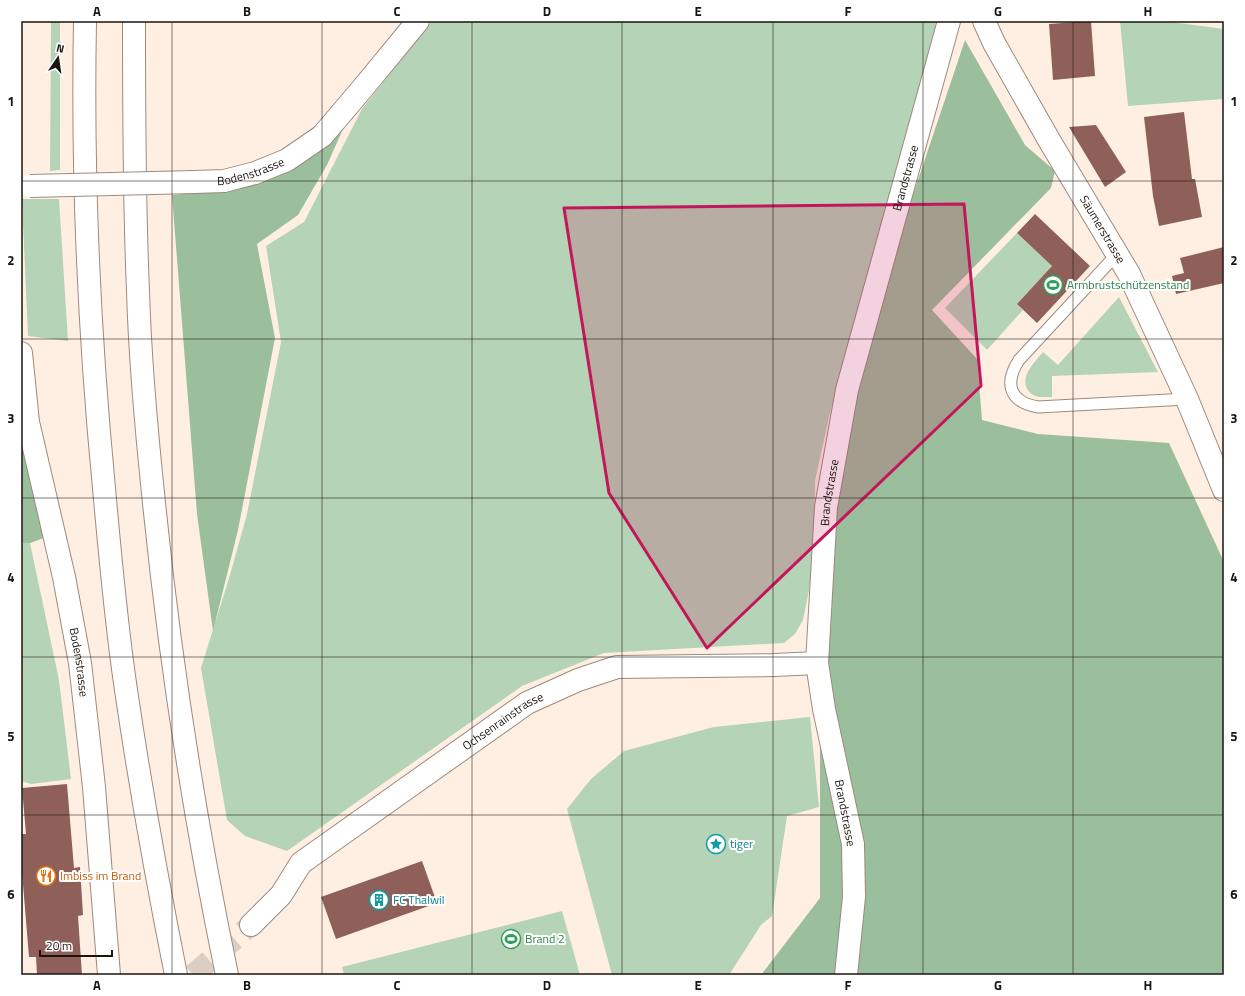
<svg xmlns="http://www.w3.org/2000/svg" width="1245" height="996" font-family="'Titillium Web',sans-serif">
  <rect width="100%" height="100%" fill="#ffefe3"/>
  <g fill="#b5d3b6">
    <path d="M 51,21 L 60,21 L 60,170 L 50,171 Z"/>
    <path d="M 432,21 L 937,21 L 885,218 L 829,417 L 815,481 L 814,565 L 803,620 L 795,634 L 784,643 L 604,653 L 522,686 L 287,851 L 245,836 L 227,820 L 201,668 L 230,575 L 247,514 L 281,342 L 266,246 L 304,222 L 362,109 Z"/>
    <path d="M 1120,21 L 1164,21 L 1224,29 L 1224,99 L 1128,106 Z"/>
    <path d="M 22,199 L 59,199 L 68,341 L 28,336 Z"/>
    <path d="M 1017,233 L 1052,266 L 1017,304 L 1023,310 L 987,350 L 945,308 Z"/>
    <path d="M 1119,297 L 1158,372 L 1052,376 L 1052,397 C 1048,397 1043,397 1039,397 C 1025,394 1022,381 1029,370 C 1033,363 1038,358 1043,352 L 1058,365 Z"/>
    <path d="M 21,440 L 43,538 L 30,543 L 59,680 L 71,779 L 31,784 L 21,781 Z"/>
    <path d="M 810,717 L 819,807 L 787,816 L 772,916 L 761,925 L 729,975 L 612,975 L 567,809 L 591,779 L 624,751 L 714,727 Z"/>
    <path d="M 562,911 L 580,975 L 344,975 L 342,967 Z"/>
  </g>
  <g fill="#9bbe9c">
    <path d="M 965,40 L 1025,145 L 1055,171 L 1051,188 L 932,310 L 977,359 L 982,420 L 1038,434 L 1169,443 L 1224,562 L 1224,975 L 761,975 L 820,898 L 820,535 L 884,281 Z"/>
    <path d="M 343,129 L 327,165 L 298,215 L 257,244 L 275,338 L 238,530 L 213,631 L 197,514 L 172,195 L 229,190 L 273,177 L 319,152 Z"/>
    <path d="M 21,450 L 23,450 L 43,538 L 30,543 L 21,543 Z"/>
  </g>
  <g fill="#8e6059">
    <path d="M 1091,21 L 1095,76 L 1053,80 L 1049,24 Z"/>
    <path d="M 1184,112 L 1192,179 L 1195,179 L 1202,217 L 1159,226 L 1153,196 L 1144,117 Z"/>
    <path d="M 1096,125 L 1126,172 L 1105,187 L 1069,127 Z"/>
    <path d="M 1035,214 L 1090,266 L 1037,323 L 1017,304 L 1052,266 L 1017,233 Z"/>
    <path d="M 1224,247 L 1224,283 L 1176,294 L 1172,276 L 1184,273 L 1180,258 Z"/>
    <path d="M 67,784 L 74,868 L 80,867 L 83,915 L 78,916 L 82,975 L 37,975 L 36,957 L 29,957 L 21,860 L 21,834 L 26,834 L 22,788 Z"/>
    <path d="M 422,861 L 437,903 L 336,939 L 321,897 Z"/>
  </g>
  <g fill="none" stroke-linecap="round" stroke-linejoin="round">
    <path stroke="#ddcec3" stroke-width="22" stroke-dasharray="22 11" stroke-linecap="butt" d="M 193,975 L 251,925"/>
    <defs>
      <path id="lane" d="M 1117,254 L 1019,360 C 1004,383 1009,402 1038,407 L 1187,399"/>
      <g id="street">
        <path id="s1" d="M 984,21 L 994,43 L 1049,140 L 1129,274 L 1187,399 L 1224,490"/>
        <path id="s2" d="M 194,182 L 224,181 L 255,173 L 287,160 L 322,136 L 362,89 L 418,21"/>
        <path id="s3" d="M 21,353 L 28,422 L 64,577 L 80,663 L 94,787 L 109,975"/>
        <path id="s4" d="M 251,925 L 281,895 L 301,863 L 527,703 L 578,680 L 617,667 L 774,665 L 817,663"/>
        <path id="s5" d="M 846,975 L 854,897 L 853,844 L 824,709 L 817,663 L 826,507 L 847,390 L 949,21"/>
      </g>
      <g id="highway">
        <path d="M 85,21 C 82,177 89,333 104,488 C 110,556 116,623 126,690 C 140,785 157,880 176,975"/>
        <path d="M 134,21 C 134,111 134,201 138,291 C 140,359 146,426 153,493 C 169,655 194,816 227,975"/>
      </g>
    </defs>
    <use href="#lane" stroke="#9c8b7d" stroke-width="13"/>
    <use href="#street" stroke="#9c8b7d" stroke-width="24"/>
    <use href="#highway" stroke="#9c8b7d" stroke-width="24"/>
    <use href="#lane" stroke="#fff" stroke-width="11"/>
    <use href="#street" stroke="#fff" stroke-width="22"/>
    <use href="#highway" stroke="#fff" stroke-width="22"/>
    <defs>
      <path id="street-bridge" d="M 30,186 L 194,182"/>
    </defs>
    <use href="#street-bridge" stroke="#9c8b7d" stroke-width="24" stroke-linecap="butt"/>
    <use href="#street-bridge" stroke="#fff" stroke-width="22"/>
  </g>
  <path fill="#c2185b" fill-opacity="0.2" stroke="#c2185b" stroke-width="3" stroke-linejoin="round" d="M 964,204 L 981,386 L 707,648 L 609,493 L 564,208 Z"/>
  <path fill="none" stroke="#1a140f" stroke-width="1" stroke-opacity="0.55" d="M 172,21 L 172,975M 322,21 L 322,975M 472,21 L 472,975M 622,21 L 622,975M 773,21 L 773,975M 923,21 L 923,975M 1073,21 L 1073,975M 21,181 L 1224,181M 21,339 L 1224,339M 21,498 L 1224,498M 21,657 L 1224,657M 21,815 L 1224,815"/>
  <defs>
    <symbol id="stadium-ring" viewBox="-11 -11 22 22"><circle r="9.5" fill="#fff" stroke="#2e9e5b" stroke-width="1.5"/><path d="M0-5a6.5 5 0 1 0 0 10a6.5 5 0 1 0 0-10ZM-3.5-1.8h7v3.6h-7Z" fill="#2e9e5b"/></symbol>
    <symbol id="sight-ring" viewBox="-11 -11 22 22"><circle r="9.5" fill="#fff" stroke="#0f9aa8" stroke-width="1.5"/><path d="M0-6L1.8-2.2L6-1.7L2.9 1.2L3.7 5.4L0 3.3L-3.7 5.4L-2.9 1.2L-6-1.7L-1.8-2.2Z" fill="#0f9aa8"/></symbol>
    <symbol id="restaurant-ring" viewBox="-11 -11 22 22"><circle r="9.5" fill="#fff" stroke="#e8710a" stroke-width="1.5"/><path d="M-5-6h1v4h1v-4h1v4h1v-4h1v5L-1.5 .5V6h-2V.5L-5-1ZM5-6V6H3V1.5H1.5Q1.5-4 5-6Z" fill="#e8710a"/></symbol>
    <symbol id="building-ring" viewBox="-11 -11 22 22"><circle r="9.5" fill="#fff" stroke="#0f9aa8" stroke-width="1.5"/><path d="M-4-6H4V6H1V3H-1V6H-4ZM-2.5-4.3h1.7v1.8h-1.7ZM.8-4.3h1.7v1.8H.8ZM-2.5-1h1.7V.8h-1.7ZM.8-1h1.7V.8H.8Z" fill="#0f9aa8"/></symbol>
  </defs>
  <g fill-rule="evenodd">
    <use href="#stadium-ring" x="1042" y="274" width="22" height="22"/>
    <use href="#sight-ring" x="705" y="833" width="22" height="22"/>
    <use href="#restaurant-ring" x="35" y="865" width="22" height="22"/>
    <use href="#building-ring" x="368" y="889" width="22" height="22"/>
    <use href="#stadium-ring" x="500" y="928" width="22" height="22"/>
  </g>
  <g text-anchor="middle" stroke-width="4" stroke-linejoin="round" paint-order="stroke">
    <g font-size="12" fill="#1a140f" stroke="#fff">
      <text dy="4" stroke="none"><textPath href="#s2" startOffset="58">Bodenstrasse</textPath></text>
      <text dy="4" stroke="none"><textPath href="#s5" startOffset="811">Brandstrasse</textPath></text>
      <text dy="4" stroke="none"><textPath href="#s1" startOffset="240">Säumerstrasse</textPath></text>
      <text dy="4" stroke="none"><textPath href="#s5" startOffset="487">Brandstrasse</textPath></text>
      <text dy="4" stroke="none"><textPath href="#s3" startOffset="315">Bodenstrasse</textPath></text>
      <text dy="4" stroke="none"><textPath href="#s4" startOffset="327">Ochsenrainstrasse</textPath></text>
      <text transform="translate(845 813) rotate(79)" y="4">Brandstrasse</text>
    </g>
    <g font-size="12" fill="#27864d" stroke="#fff" text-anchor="start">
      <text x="1067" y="289">Armbrustschützenstand</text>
      <text x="525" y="943">Brand 2</text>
    </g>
    <g font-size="12" fill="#0d838f" stroke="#fff" text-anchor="start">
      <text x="730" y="848">tiger</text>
      <text x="393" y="904">FC Thalwil</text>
    </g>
    <g font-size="12" fill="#c56008" stroke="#fff" text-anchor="start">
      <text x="60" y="880">Imbiss im Brand</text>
    </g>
  </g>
  <rect width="1245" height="996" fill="none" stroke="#ffffff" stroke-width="44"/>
  <g transform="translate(58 58) rotate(13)" stroke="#ffffff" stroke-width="3" paint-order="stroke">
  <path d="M0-3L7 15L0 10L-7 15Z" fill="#1a140f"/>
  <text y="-6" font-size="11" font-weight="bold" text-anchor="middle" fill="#1a140f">N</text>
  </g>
  <path d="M40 950v6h72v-6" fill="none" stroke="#1a140f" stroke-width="2"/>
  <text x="46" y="950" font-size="12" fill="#1a140f" stroke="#ffffff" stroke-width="3" paint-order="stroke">20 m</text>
  <rect x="22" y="22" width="1201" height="952" fill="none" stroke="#1a140f" stroke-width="1.5"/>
  <g font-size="13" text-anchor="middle" font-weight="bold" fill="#1a140f">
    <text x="97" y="16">A</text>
    <text x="247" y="16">B</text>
    <text x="397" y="16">C</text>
    <text x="547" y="16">D</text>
    <text x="698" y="16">E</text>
    <text x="848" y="16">F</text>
    <text x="998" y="16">G</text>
    <text x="1148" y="16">H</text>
    <text x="11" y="106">1</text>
    <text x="1234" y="106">1</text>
    <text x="11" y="265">2</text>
    <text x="1234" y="265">2</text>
    <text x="11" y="423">3</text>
    <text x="1234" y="423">3</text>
    <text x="11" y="582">4</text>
    <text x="1234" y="582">4</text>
    <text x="11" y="741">5</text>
    <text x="1234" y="741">5</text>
    <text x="11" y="899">6</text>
    <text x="1234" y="899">6</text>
    <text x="97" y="990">A</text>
    <text x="247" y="990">B</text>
    <text x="397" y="990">C</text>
    <text x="547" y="990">D</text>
    <text x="698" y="990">E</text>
    <text x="848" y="990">F</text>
    <text x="998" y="990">G</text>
    <text x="1148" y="990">H</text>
  </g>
</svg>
